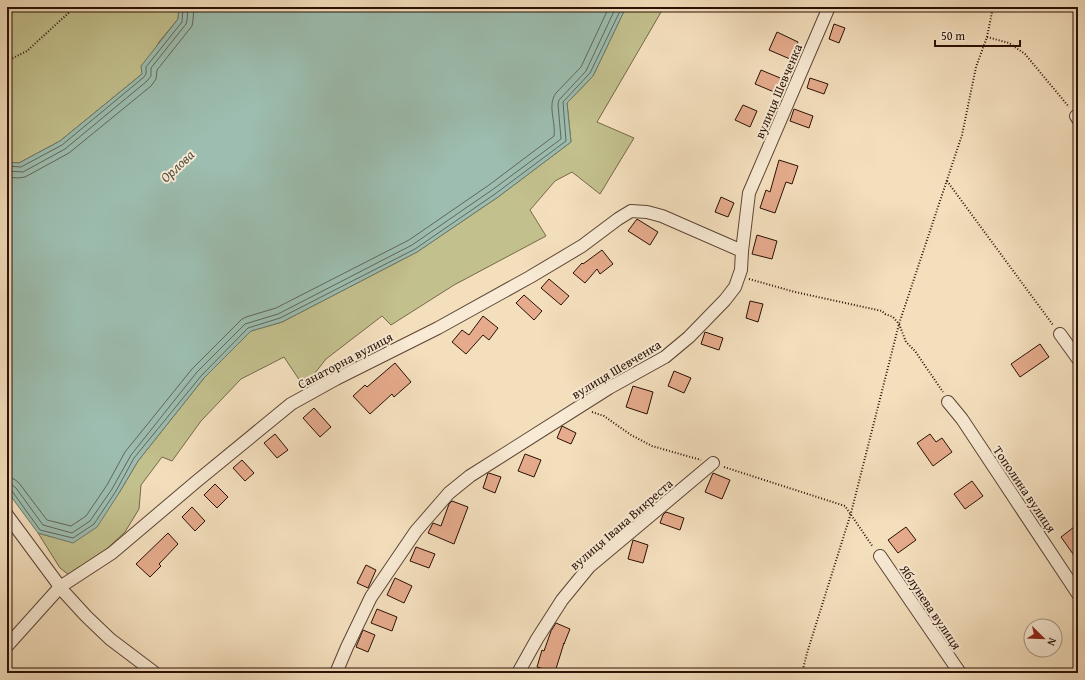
<svg xmlns="http://www.w3.org/2000/svg" width="1085" height="680" font-family="'Gentium Book Plus',serif">
  <rect width="100%" height="100%" fill="#f4dfbd"/>
  <filter id="stains"><feTurbulence type="fractalNoise" baseFrequency=".005" numOctaves="4"/><feColorMatrix values="0 0 0 0 .2 0 0 0 0 .09 0 0 0 0 .02 0 0 0 .5 -.17"/></filter>
  <radialGradient id="worn" r=".72"><stop offset=".6" stop-color="#630" stop-opacity="0"/><stop offset="1" stop-color="#630" stop-opacity=".3"/></radialGradient>
  <g fill="#c2c08d" stroke="#76684a">
    <path d="M 7,7 L 179,7 L 178,19 L 159,42 L 142,74 L 60,141 L 19,163 L 7,162 Z"/>
    <path d="M 626,7 L 664,7 L 597,122 L 634,138 L 600,194 L 572,172 L 555,181 L 530,210 L 546,236 L 454,285 L 391,325 L 382,316 L 326,359 L 304,387 L 284,357 L 241,379 L 201,421 L 172,461 L 162,457 L 141,485 L 139,509 L 125,532 L 84,570 L 69,575 L 60,568 L 38,533 L 52,537 L 119,493 L 138,461 L 204,378 L 251,331 L 282,322 L 417,252 L 498,197 L 571,142 L 567,103 L 593,76 Z"/>
  </g>
  <path fill="#9cbdaf" stroke="#6e786b" d="M 179,7 L 626,7 L 593,76 L 567,103 L 571,142 L 498,197 L 417,252 L 282,322 L 251,331 L 204,378 L 138,461 L 119,493 L 97,527 L 73,543 L 38,533 L 7,491 L 7,162 L 19,163 L 60,141 L 142,74 L 141,66 L 178,19 Z"/>
  <g fill="none" stroke-linecap="round" stroke-linejoin="round">
    <g stroke="#63665a" stroke-width="1">
      <path d="M 7,166 L 21,167 L 62,145 L 144,77 L 146,74 L 146,67 L 182,22 L 183,7"/>
      <path d="M 7,171 L 23,172 L 65,149 L 147,81 L 151,76 L 151,68 L 186,24 L 187,20 L 188,7"/>
      <path d="M 7,177 L 18,178 L 25,177 L 69,153 L 151,86 L 156,79 L 157,70 L 192,26 L 193,20 L 194,7"/>
      <path d="M 7,478 L 14,479 L 19,483 L 47,520 L 71,526 L 86,516 L 107,485 L 125,452 L 192,369 L 242,319 L 246,317 L 276,308 L 409,240 L 489,185 L 554,136 C 556,122 547,105 556,93 L 581,67 L 609,7"/>
      <path d="M 7,484 L 12,485 L 16,488 L 43,525 L 72,533 L 90,521 L 112,489 L 131,455 L 197,372 L 245,324 L 278,314 L 412,245 L 492,190 L 561,139 L 558,104 L 559,100 L 586,71 L 616,7"/>
      <path d="M 7,489 L 12,491 L 40,530 L 73,538 L 94,524 L 116,491 L 134,458 L 201,376 L 248,328 L 280,318 L 415,249 L 495,194 L 566,141 L 563,102 L 590,73 L 622,7"/>
    </g>
  </g>
  <g fill="#e5ab8c" stroke="#2a1006">
    <path d="M 834,24 L 845,28 L 839,43 L 829,39 Z"/>
    <path d="M 777,32 L 798,42 L 790,59 L 769,50 Z"/>
    <path d="M 761,70 L 785,80 L 779,94 L 755,84 Z"/>
    <path d="M 810,78 L 828,84 L 824,94 L 807,88 Z"/>
    <path d="M 743,105 L 757,111 L 750,127 L 735,120 Z"/>
    <path d="M 794,109 L 813,116 L 809,128 L 790,121 Z"/>
    <path d="M 779,160 L 798,166 L 792,184 L 786,182 L 775,213 L 760,208 L 766,190 L 770,192 Z"/>
    <path d="M 721,197 L 734,203 L 728,217 L 715,212 Z"/>
    <path d="M 637,219 L 658,232 L 650,245 L 628,231 Z"/>
    <path d="M 757,235 L 777,241 L 772,259 L 752,254 Z"/>
    <path d="M 602,250 L 613,264 L 600,274 L 597,269 L 585,283 L 573,273 L 582,263 L 583,264 Z"/>
    <path d="M 549,279 L 569,296 L 561,305 L 541,288 Z"/>
    <path d="M 524,295 L 542,311 L 534,320 L 516,303 Z"/>
    <path d="M 750,301 L 763,304 L 758,322 L 746,318 Z"/>
    <path d="M 483,316 L 498,328 L 489,340 L 483,335 L 466,354 L 452,342 L 462,330 L 469,335 Z"/>
    <path d="M 705,332 L 723,338 L 719,350 L 701,344 Z"/>
    <path d="M 1040,344 L 1049,357 L 1020,377 L 1011,364 Z"/>
    <path d="M 395,363 L 411,382 L 394,397 L 392,394 L 370,414 L 353,396 L 365,385 L 367,387 Z"/>
    <path d="M 674,371 L 691,378 L 684,393 L 668,386 Z"/>
    <path d="M 633,386 L 653,392 L 647,414 L 626,407 Z"/>
    <path d="M 314,408 L 331,427 L 320,437 L 303,418 Z"/>
    <path d="M 562,426 L 576,433 L 571,444 L 557,438 Z"/>
    <path d="M 275,434 L 288,450 L 277,458 L 264,443 Z"/>
    <path d="M 930,434 L 936,442 L 942,438 L 952,452 L 933,466 L 917,443 Z"/>
    <path d="M 525,454 L 541,460 L 534,477 L 518,471 Z"/>
    <path d="M 242,460 L 254,473 L 245,481 L 233,468 Z"/>
    <path d="M 488,473 L 489,473 L 501,477 L 495,493 L 483,488 Z"/>
    <path d="M 713,473 L 730,480 L 722,499 L 705,492 Z"/>
    <path d="M 972,481 L 983,496 L 965,509 L 954,494 Z"/>
    <path d="M 215,484 L 228,497 L 217,508 L 204,495 Z"/>
    <path d="M 452,501 L 468,507 L 454,544 L 428,533 L 433,523 L 441,526 L 449,504 Z"/>
    <path d="M 192,507 L 205,521 L 195,531 L 182,517 Z"/>
    <path d="M 666,512 L 684,518 L 680,530 L 660,523 L 663,515 Z"/>
    <path d="M 1078,524 L 1078,561 L 1061,537 Z"/>
    <path d="M 906,527 L 916,540 L 898,553 L 888,540 Z"/>
    <path d="M 168,533 L 178,544 L 159,564 L 161,566 L 150,577 L 136,564 Z"/>
    <path d="M 633,540 L 648,545 L 643,563 L 628,559 Z"/>
    <path d="M 416,547 L 435,554 L 429,568 L 410,561 Z"/>
    <path d="M 366,565 L 376,570 L 368,588 L 357,583 Z"/>
    <path d="M 395,578 L 412,586 L 404,603 L 387,595 Z"/>
    <path d="M 377,609 L 397,617 L 392,631 L 371,623 Z"/>
    <path d="M 556,623 L 570,629 L 564,644 L 564,643 L 555,672 L 537,667 L 542,650 L 544,651 L 551,631 Z"/>
    <path d="M 363,630 L 375,635 L 368,652 L 356,647 Z"/>
  </g>
  <g fill="none" stroke-linecap="round" stroke-linejoin="round">
    <defs>
      <g id="minor">
        <path d="M 1076,116 L 1078,119"/>
        <path d="M 1060,334 L 1078,359"/>
        <path d="M 948,402 L 962,419 L 1078,594"/>
        <path d="M 7,515 L 64,592 L 86,616 L 110,639 L 155,673"/>
        <path d="M 880,556 L 960,673"/>
        <path d="M 7,646 L 60,587 L 112,553 L 197,481 L 291,404 L 336,379 L 438,328 L 530,277 L 582,246 L 618,219 L 631,211 L 647,212 L 662,216 L 742,251"/>
        <path d="M 336,673 L 347,647 L 371,597 L 416,531 L 449,493 L 470,476 L 609,388 L 665,357 L 689,337 L 725,300 L 735,287 L 741,270 L 742,251 L 749,193 L 829,7"/>
        <path d="M 518,673 L 537,639 L 562,600 L 589,567 L 713,463"/>
      </g>
    </defs>
    <use href="#minor" stroke="#5c4434" stroke-width="14"/>
    <g stroke="#2a1006" stroke-width="2" stroke-dasharray="1 2" stroke-linecap="butt">
      <path d="M 987,37 L 1009,43 L 1025,54 L 1069,107"/>
      <path d="M 7,61 L 27,51 L 75,7"/>
      <path d="M 947,181 L 1053,325"/>
      <path d="M 749,279 L 795,292 L 882,311 L 885,314 L 893,317 L 899,324 L 906,342 L 915,351 L 943,392"/>
      <path d="M 592,412 L 604,416 L 631,435 L 652,446 L 701,460"/>
      <path d="M 724,467 L 845,506 L 873,547"/>
      <path d="M 802,673 L 807,653 L 851,513 L 899,324 L 962,135 L 976,67 L 987,37 L 993,7"/>
    </g>
    <use href="#minor" stroke="#f8ead4" stroke-width="12"/>
  </g>
  <g text-anchor="middle" stroke-width="4" stroke-linejoin="round" paint-order="stroke">
    <g font-size="13" fill="#2a1006" stroke="#f8ead4">
      <text transform="translate(778 91) rotate(-67)" y="5">вулиця Шевченка</text>
      <text transform="translate(345 360) rotate(-28)" y="5">Санаторна вулиця</text>
      <text transform="translate(616 369) rotate(-31)" y="5">вулиця Шевченка</text>
      <text transform="translate(1025 489) rotate(56)" y="5">Тополина вулиця</text>
      <text transform="translate(621 524) rotate(-41)" y="5">вулиця Івана Викреста</text>
      <text transform="translate(931 607) rotate(56)" y="5">Яблунева вулиця</text>
    </g>
    <g font-size="14" font-style="italic" fill="#524d41" stroke="#f8ead4">
      <text transform="translate(177 166) rotate(-43)" y="5">Орлова</text>
    </g>
  </g>
  <rect width="1085" height="680" fill="none" stroke="#f4dfbd" stroke-width="24"/>
  <rect x="8" y="8" width="1069" height="664" fill="none" stroke="#2a1006" stroke-width="2"/>
  <rect x="12" y="12" width="1061" height="656" fill="none" stroke="#2a1006"/>
  <g transform="translate(1043 638) rotate(113)"><circle r="19" fill="#f8ead4" stroke="#a69382"/>
  <path d="M0-3L7 15L0 10L-7 15Z" fill="#8f2418"/>
  <text y="-6" font-size="11" font-weight="bold" text-anchor="middle" fill="#2a1006">N</text>
  </g>
  <path d="M935 40v6h85v-6" fill="none" stroke="#2a1006" stroke-width="2"/>
  <text x="941" y="40" font-size="12" fill="#2a1006" stroke="#f8ead4" stroke-width="3" paint-order="stroke">50 m</text>
  <rect width="100%" height="100%" filter="url(#stains)"/>
  <rect width="100%" height="100%" fill="url(#worn)"/>
</svg>
